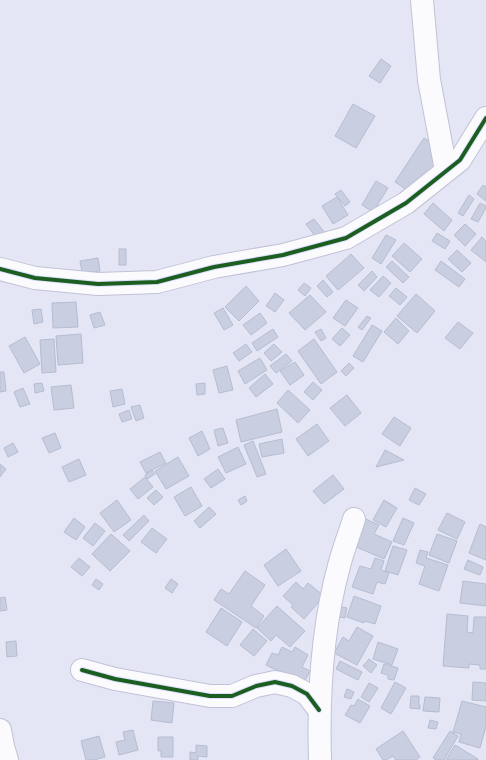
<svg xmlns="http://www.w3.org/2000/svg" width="486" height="760" font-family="'Public Sans',sans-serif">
  <rect width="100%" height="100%" fill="#e4e5f5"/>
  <g fill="#c9cfe1" stroke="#b6bdd1">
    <path d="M 381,59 L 391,66 L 380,83 L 369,76 Z"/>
    <path d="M 353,104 L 375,116 L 356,148 L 335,136 Z"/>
    <path d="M 424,138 L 444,151 L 415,195 L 395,182 Z"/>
    <path d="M 376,181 L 388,188 L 373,212 L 362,205 Z"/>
    <path d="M 483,185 L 486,187 L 486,201 L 477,194 Z"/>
    <path d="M 341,190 L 350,202 L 345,206 L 335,194 Z"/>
    <path d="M 469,195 L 474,199 L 463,216 L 458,213 Z"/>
    <path d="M 337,197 L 348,215 L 333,224 L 322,206 Z"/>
    <path d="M 433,203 L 452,220 L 444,231 L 424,214 Z"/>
    <path d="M 480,203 L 486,206 L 486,208 L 478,222 L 471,219 Z"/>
    <path d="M 314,219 L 329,238 L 321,244 L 306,224 Z"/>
    <path d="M 465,224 L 476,234 L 465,246 L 454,235 Z"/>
    <path d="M 437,233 L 450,241 L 445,249 L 432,241 Z"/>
    <path d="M 386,235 L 396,240 L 381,264 L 372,258 Z"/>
    <path d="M 482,237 L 486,241 L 486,262 L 471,250 Z"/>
    <path d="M 404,243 L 422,259 L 410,272 L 392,256 Z"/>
    <rect x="119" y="249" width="7" height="16"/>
    <path d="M 457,250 L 471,263 L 462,272 L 448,259 Z"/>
    <path d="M 351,254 L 364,268 L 338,290 L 326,276 Z"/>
    <path d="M 98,258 L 100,271 L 82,273 L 80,261 Z"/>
    <path d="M 392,261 L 409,277 L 403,283 L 386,267 Z"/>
    <path d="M 441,261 L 465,279 L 459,287 L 435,270 Z"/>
    <path d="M 372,271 L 377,277 L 364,291 L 358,285 Z"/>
    <path d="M 383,276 L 391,283 L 379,297 L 370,290 Z"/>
    <path d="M 323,280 L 333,292 L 327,297 L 317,286 Z"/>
    <path d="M 304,283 L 311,288 L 305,296 L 298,290 Z"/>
    <path d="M 246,286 L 259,301 L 239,321 L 225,307 Z"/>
    <path d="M 396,288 L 407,297 L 400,305 L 389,296 Z"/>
    <path d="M 275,293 L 284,300 L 275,312 L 266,306 Z"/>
    <path d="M 416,294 L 435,311 L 417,333 L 397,316 Z"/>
    <path d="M 310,295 L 326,312 L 305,330 L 289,313 Z"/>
    <path d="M 346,300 L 358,308 L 345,326 L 333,318 Z"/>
    <path d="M 76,302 L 78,327 L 53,328 L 52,303 Z"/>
    <path d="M 223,308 L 233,325 L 224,330 L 214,313 Z"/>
    <path d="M 41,309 L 43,322 L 34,324 L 32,310 Z"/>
    <path d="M 100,312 L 105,325 L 94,328 L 90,315 Z"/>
    <path d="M 260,313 L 267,323 L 251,335 L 243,325 Z"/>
    <path d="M 367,316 L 371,318 L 362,330 L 358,327 Z"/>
    <path d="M 396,318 L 409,331 L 398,344 L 384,332 Z"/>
    <path d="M 458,322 L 473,333 L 460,349 L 445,338 Z"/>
    <path d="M 372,325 L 382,331 L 363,362 L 353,356 Z"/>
    <path d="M 342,328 L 350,335 L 340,346 L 332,339 Z"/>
    <path d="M 273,329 L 278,337 L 257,351 L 252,343 Z"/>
    <path d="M 321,329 L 326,338 L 321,341 L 315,332 Z"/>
    <path d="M 81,334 L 83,363 L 58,365 L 56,336 Z"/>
    <path d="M 25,337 L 40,364 L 24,373 L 9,346 Z"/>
    <path d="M 54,339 L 56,372 L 42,373 L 40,340 Z"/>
    <path d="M 314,339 L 337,372 L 321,384 L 298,351 Z"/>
    <path d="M 246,344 L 252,352 L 239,361 L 233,353 Z"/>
    <path d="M 274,344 L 282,352 L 271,361 L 264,353 Z"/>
    <path d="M 286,354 L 292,361 L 276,373 L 270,366 Z"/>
    <path d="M 260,358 L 267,370 L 245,384 L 238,371 Z"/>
    <path d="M 295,362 L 304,375 L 290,385 L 280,371 Z"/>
    <path d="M 349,363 L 354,368 L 346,376 L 341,371 Z"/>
    <path d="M 227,366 L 233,390 L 219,393 L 213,370 Z"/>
    <path d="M 0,372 L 4,372 L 6,391 L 0,392 Z"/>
    <path d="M 265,374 L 273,384 L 256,397 L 249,388 Z"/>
    <path d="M 313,382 L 322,390 L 313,400 L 304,392 Z"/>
    <path d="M 42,383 L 44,391 L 35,393 L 34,384 Z"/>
    <path d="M 205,383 L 205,394 L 197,395 L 196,384 Z"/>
    <path d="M 71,385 L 74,408 L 54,410 L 51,387 Z"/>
    <path d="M 23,388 L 30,404 L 20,407 L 14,392 Z"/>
    <path d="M 122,389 L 125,404 L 113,407 L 110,391 Z"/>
    <path d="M 288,390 L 310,410 L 298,423 L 277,403 Z"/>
    <path d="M 347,395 L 361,413 L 345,426 L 330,408 Z"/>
    <path d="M 140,405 L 144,418 L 136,421 L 131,407 Z"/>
    <path d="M 277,409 L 282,432 L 241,442 L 236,420 Z"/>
    <path d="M 129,410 L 132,419 L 122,422 L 119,414 Z"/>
    <path d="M 394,417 L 411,428 L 400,446 L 382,434 Z"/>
    <path d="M 317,424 L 329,441 L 308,456 L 296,439 Z"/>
    <path d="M 223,428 L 228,443 L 218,446 L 214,430 Z"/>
    <path d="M 202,431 L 210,449 L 198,456 L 189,438 Z"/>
    <path d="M 55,433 L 61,448 L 49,453 L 42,438 Z"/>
    <path d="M 282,439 L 284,453 L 262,457 L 259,444 Z"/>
    <path d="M 253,441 L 266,474 L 257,477 L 244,445 Z"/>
    <path d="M 13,443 L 18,452 L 8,457 L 4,448 Z"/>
    <path d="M 238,447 L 246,464 L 226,473 L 218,457 Z"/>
    <path d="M 385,450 L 404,460 L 376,467 Z"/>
    <path d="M 160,452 L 166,463 L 146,473 L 140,462 Z"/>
    <path d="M 178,457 L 189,476 L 166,489 L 155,471 Z"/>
    <path d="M 79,459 L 86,475 L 69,482 L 62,467 Z"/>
    <path d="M 0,464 L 6,469 L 0,477 Z"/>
    <path d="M 218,469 L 225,479 L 211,488 L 204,479 Z"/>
    <path d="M 152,470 L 155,474 L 147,479 L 145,475 Z"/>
    <path d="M 333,475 L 344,489 L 324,504 L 313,491 Z"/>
    <path d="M 145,477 L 153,487 L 138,499 L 130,489 Z"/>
    <path d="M 191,487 L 202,506 L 185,516 L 174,497 Z"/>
    <path d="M 415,488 L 426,494 L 419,505 L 409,500 Z"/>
    <path d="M 156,490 L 163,497 L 154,505 L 147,498 Z"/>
    <path d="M 245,496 L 247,501 L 241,505 L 238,500 Z"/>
    <path d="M 117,500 L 131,520 L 114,532 L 100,513 Z"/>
    <path d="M 384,500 L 397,508 L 386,527 L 373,520 Z"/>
    <path d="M 209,507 L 216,514 L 200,528 L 194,521 Z"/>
    <path d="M 447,513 L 465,522 L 457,539 L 438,530 Z"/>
    <path d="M 144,515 L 149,521 L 129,541 L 123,535 Z"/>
    <path d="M 74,518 L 85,527 L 76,540 L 64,532 Z"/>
    <path d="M 403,518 L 414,523 L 404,545 L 393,541 Z"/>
    <path d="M 366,519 L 379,525 L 374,534 L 392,542 L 384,559 L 354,546 Z"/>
    <path d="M 95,523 L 105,531 L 93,546 L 83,538 Z"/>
    <path d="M 480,524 L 486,527 L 486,560 L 469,553 Z"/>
    <path d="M 152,528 L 167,539 L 156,553 L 141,542 Z"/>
    <path d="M 111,534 L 130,551 L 110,571 L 92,554 Z"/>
    <path d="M 437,534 L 457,541 L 449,563 L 429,555 Z"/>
    <path d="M 393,546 L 407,550 L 398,575 L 385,571 Z"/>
    <path d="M 286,549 L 301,571 L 278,586 L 264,565 Z"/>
    <path d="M 420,550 L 428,552 L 426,558 L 448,565 L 439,591 L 419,584 L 425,566 L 416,563 Z"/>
    <path d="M 79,558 L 90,567 L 82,576 L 71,567 Z"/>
    <path d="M 375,558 L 384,561 L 381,570 L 389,573 L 385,584 L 377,582 L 373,594 L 352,587 L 360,566 L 371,569 Z"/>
    <path d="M 468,560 L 483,567 L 480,575 L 464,569 Z"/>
    <path d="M 245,571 L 265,585 L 251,606 L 264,616 L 256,628 L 214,600 L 221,589 L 229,594 Z"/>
    <path d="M 96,579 L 103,584 L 99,590 L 92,585 Z"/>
    <path d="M 171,579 L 178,584 L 172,593 L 165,588 Z"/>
    <path d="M 463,581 L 486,584 L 486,606 L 460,603 Z"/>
    <path d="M 296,582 L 303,589 L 308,583 L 324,596 L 304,619 L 291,607 L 293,605 L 283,596 Z"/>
    <path d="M 354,596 L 381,606 L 375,624 L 365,621 L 364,623 L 347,617 Z"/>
    <path d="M 5,597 L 7,610 L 0,611 L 0,598 Z"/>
    <path d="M 277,606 L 305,631 L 290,647 L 276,635 L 271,641 L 257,628 Z"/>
    <path d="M 337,606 L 347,608 L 345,618 L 335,616 Z"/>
    <path d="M 221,608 L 242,622 L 227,646 L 206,632 Z"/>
    <path d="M 447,614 L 468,616 L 467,632 L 473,633 L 474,617 L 486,617 L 486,669 L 480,669 L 480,665 L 469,664 L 469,668 L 443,666 Z"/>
    <path d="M 357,627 L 373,636 L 357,665 L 334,653 L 343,637 L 349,641 Z"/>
    <path d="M 253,629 L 267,641 L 254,656 L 240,645 Z"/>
    <path d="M 16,641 L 17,656 L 7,657 L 6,642 Z"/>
    <path d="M 378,642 L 398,649 L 392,665 L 373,659 Z"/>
    <path d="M 282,647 L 292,652 L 295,647 L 308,655 L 302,667 L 310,671 L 304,683 L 266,665 L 272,653 L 278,655 Z"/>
    <path d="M 369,659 L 377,665 L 371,673 L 363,666 Z"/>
    <path d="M 340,661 L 362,672 L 358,680 L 336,669 Z"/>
    <path d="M 384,664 L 398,668 L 394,680 L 388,679 L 388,675 L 381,673 Z"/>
    <path d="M 395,682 L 406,688 L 391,714 L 381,708 Z"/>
    <path d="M 473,682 L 486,683 L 486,701 L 472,700 Z"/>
    <path d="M 369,683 L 378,688 L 369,702 L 361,697 Z"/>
    <path d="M 347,689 L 354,692 L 351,699 L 344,697 Z"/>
    <path d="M 411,696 L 419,696 L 419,705 L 420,705 L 420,709 L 410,708 Z"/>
    <path d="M 425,697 L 440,698 L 439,712 L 423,711 Z"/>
    <path d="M 358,699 L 370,706 L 360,723 L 345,715 L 351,705 L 354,706 Z"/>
    <path d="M 153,701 L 174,703 L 172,723 L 151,720 Z"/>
    <path d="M 462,701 L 486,707 L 486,726 L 480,748 L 459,742 L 461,734 L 453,732 Z"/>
    <path d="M 430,720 L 438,722 L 436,729 L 428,728 Z"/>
    <path d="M 133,730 L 138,750 L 119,755 L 116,742 L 125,740 L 123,732 Z"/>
    <path d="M 403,731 L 420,757 L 416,760 L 396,760 L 393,756 L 386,760 L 383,760 L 376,749 Z"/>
    <path d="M 450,731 L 458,736 L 444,760 L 436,760 L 433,758 Z"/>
    <path d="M 99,736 L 105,757 L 94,760 L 86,760 L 81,741 Z"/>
    <path d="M 158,737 L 173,737 L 173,757 L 161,757 L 161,751 L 158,751 Z"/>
    <path d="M 196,745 L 207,746 L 207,757 L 198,756 L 198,760 L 190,760 L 190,752 L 196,753 Z"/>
    <path d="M 455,745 L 478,759 L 477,760 L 446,760 Z"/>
  </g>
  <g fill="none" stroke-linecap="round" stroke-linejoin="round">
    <defs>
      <g id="minor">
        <path d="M 422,0 L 429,80 L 446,170"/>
        <path d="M 0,269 L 35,278 L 98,284 L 157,282 L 214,267 L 283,255 L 346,238 L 406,203 L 460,160 L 486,118"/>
        <path d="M 82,670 L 115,679 L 210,696 L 232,696 L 256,686 L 275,682 L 292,686 L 307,694 L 319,710"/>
        <path d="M 0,730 L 3,746 L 7,760"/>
        <path d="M 320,760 C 318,695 322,628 339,566 C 343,550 349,535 354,519"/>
      </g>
    </defs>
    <use href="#minor" stroke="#c1c2d6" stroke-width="24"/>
    <use href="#minor" stroke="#fbfbfe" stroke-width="22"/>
    <defs>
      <g id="cycleway">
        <path d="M 0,269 L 35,278 L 98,284 L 157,282 L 214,267 L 283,255 L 346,238 L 406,203 L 460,160 L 486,118"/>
        <path d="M 82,670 L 115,679 L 210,696 L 232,696 L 256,686 L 275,682 L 292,686 L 307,694 L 319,710"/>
      </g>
    </defs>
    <use href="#cycleway" stroke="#dcdffd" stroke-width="6"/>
    <use href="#cycleway" stroke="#1b5e20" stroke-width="4"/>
  </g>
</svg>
